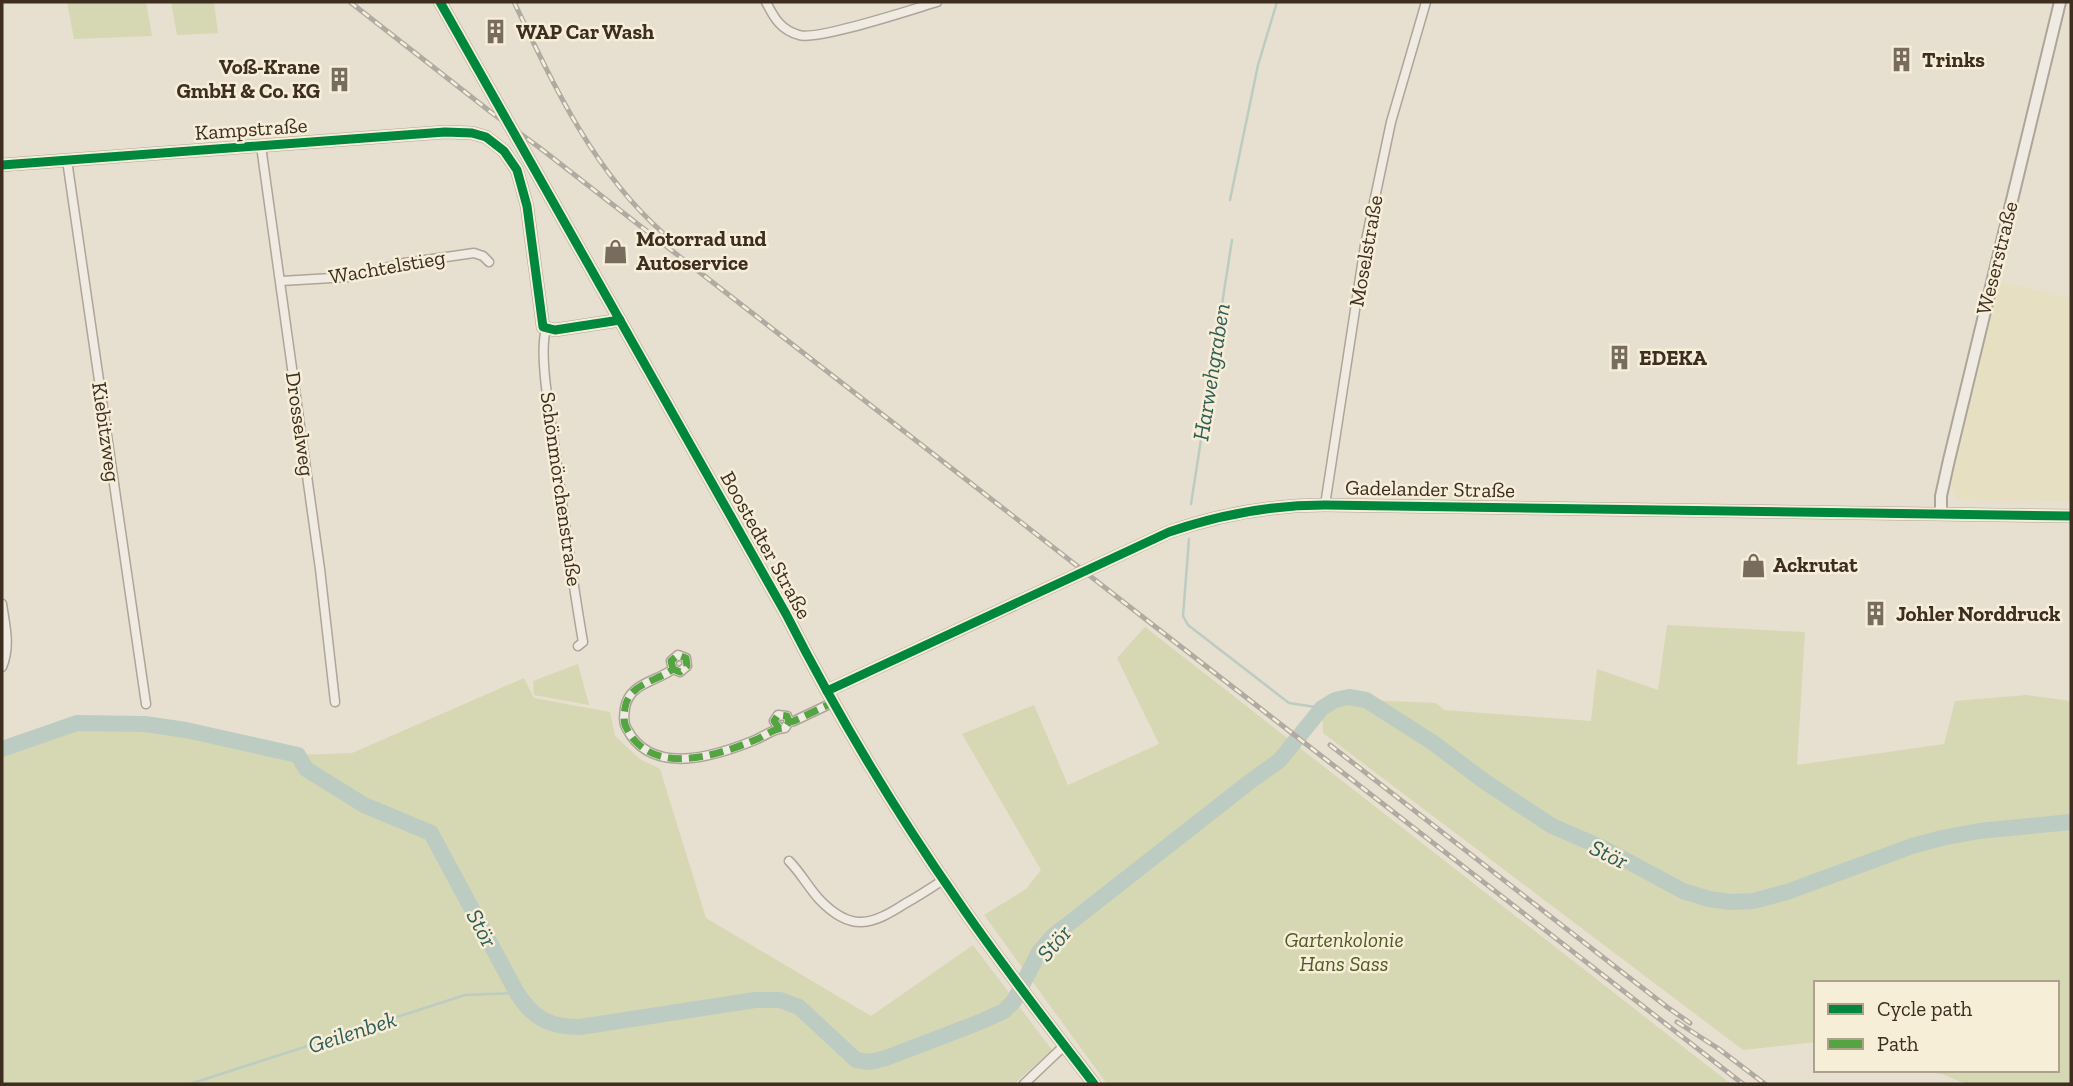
<svg xmlns="http://www.w3.org/2000/svg" width="2073" height="1086" font-family="'Zilla Slab',serif">
  <rect width="100%" height="100%" fill="#e7e0d1"/>
  <path fill="#e6dfc2" d="M 1999,281 L 2071,298 L 2071,502 L 1957,500 L 1951,485 Z"/>
  <g fill="#d6d7b3">
    <path d="M 67,2 L 146,2 L 152,36 L 74,39 Z"/>
    <path d="M 171,2 L 214,2 L 218,33 L 177,35 Z"/>
    <path d="M 1667,625 L 1805,632 L 1797,765 L 1944,744 L 1955,701 L 2026,695 L 2071,701 L 2071,1084 L 1966,1084 L 1942,1074 L 1928,1072 L 1927,1070 L 2057,1070 L 2057,983 L 1816,983 L 1816,1042 L 1743,1050 L 1323,733 L 1322,708 L 1335,700 L 1349,697 L 1366,700 L 1436,703 L 1444,710 L 1591,721 L 1597,669 L 1658,690 Z"/>
    <path d="M 1145,627 L 1731,1084 L 1107,1084 L 984,915 L 1026,889 L 1041,870 L 962,734 L 1034,705 L 1068,785 L 1159,744 L 1117,658 Z"/>
    <path d="M 578,664 L 589,705 L 534,695 L 533,681 Z"/>
    <path d="M 524,678 L 534,698 L 610,712 L 615,736 L 640,759 L 660,769 L 706,918 L 871,1016 L 973,945 L 1052,1050 L 1014,1084 L 4,1084 L 2,1075 L 2,749 L 77,723 L 145,724 L 186,730 L 298,755 L 352,753 Z"/>
  </g>
  <g fill="none" stroke-linecap="round" stroke-linejoin="round">
    <g stroke="#bcccc2" stroke-width="2.5">
      <path d="M 1230,200 L 1258,65 L 1277,2"/>
      <path d="M 1191,504 L 1232,240"/>
      <path d="M 1189,539 L 1183,616 L 1188,625 L 1289,703 L 1322,708"/>
      <path d="M 190,1084 L 465,995 L 517,993"/>
    </g>
    <path stroke="#bcccc2" stroke-width="16" d="M 2,749 L 77,723 L 145,724 L 186,730 L 298,755 L 306,769 L 364,805 L 431,833 L 517,993 C 534,1019 549,1027 580,1027 L 755,1000 L 780,1000 L 799,1007 L 856,1060 L 870,1062 L 886,1058 L 980,1022 L 1004,1011 L 1014,1001 L 1039,952 L 1053,936 L 1252,780 L 1279,761 L 1322,708 L 1335,700 L 1349,697 L 1366,700 L 1432,742 L 1484,781 L 1552,826 L 1603,848 L 1683,891 L 1709,899 L 1730,902 L 1753,901 L 1787,892 L 1912,846 L 1942,838 L 1979,831 L 2071,822"/>
    <defs>
      <g id="minor">
        <path d="M 766,2 C 774,18 781,30 799,35 C 817,41 913,9 937,2"/>
        <path d="M 261,146 L 320,569 L 335,702"/>
        <path d="M 67,160 L 146,704"/>
        <path d="M 281,281 L 349,277 L 404,263 L 474,253 L 483,256 L 489,262"/>
        <path d="M 546,329 C 539,353 549,409 553,435 C 562,504 571,573 583,642 L 578,646"/>
        <path d="M 1325,505 L 1365,245 L 1391,122 L 1426,2"/>
        <path d="M 2,604 C 5,625 11,646 2,667"/>
        <path d="M 673,669 L 671,661 L 678,655 L 686,658 L 687,666 L 680,672 L 673,669 C 656,682 629,683 625,708 C 624,715 623,723 627,729 C 652,777 716,756 755,740 C 765,736 774,728 785,728 L 789,722 L 794,721 L 834,702"/>
        <path d="M 779,728 L 774,721 L 778,715 L 787,716 L 789,722"/>
        <path d="M 789,861 C 801,873 808,887 819,899 C 851,933 872,925 906,903 C 919,896 931,888 943,880"/>
        <path d="M 1024,1084 L 1065,1045"/>
      </g>
      <g id="tertiary">
        <path d="M 440,2 L 786,614 C 836,712 895,811 958,901 C 1001,964 1048,1024 1094,1084"/>
        <path d="M 2,165 L 445,132 L 472,133 L 486,137 L 504,151 L 517,170 L 527,206 L 543,327 L 555,330 L 620,320"/>
        <path d="M 1941,514 L 1941,496 L 1949,460 L 2060,2"/>
        <path d="M 827,691 L 1169,532 C 1221,514 1270,505 1325,505 L 2071,516"/>
      </g>
    </defs>
    <use href="#minor" stroke="#ada599" stroke-width="11"/>
    <use href="#tertiary" stroke="#ada599" stroke-width="14"/>
    <use href="#minor" stroke="#efebe3" stroke-width="8"/>
    <use href="#tertiary" stroke="#efebe3" stroke-width="10"/>
    <defs>
      <g id="rail">
        <path d="M 350,2 L 492,113 L 540,148 L 1743,1084"/>
        <path d="M 514,2 C 553,84 593,171 663,233"/>
        <path d="M 1330,745 L 1667,1007 L 1690,1023"/>
        <path d="M 1677,1022 L 1719,1049 L 1765,1084"/>
      </g>
    </defs>
    <use href="#rail" stroke="#afaaa2" stroke-width="5"/>
    <use href="#rail" stroke="#f7eed8" stroke-width="2.5" stroke-dasharray="8" stroke-linecap="butt"/>
    <g stroke="#54a441" stroke-width="7" stroke-dasharray="14 7" stroke-linecap="butt">
      <path d="M 673,669 L 671,661 L 678,655 L 686,658 L 687,666 L 680,672 L 673,669 C 656,682 629,683 625,708 C 624,715 623,723 627,729 C 652,777 716,756 755,740 C 765,736 774,728 785,728 L 789,722 L 794,721 L 834,702"/>
      <path d="M 779,728 L 774,721 L 778,715 L 787,716 L 789,722"/>
    </g>
    <defs>
      <g id="cycleway">
        <path d="M 440,2 L 786,614 C 836,712 895,811 958,901 C 1001,964 1048,1024 1094,1084"/>
        <path d="M 2,165 L 445,132 L 472,133 L 486,137 L 504,151 L 517,170 L 527,206 L 543,327 L 555,330 L 620,320"/>
        <path d="M 827,691 L 1169,532 C 1221,514 1270,505 1325,505 L 2071,516"/>
      </g>
    </defs>
    <use href="#cycleway" stroke="#f7eed8" stroke-width="13"/>
    <use href="#cycleway" stroke="#00873e" stroke-width="9"/>
  </g>
  <defs>
    <symbol id="building-bare" viewBox="-9 -9 18 18"><path d="M-4-6H4V6H1V3H-1V6H-4ZM-2.5-4.3h1.7v1.8h-1.7ZM.8-4.3h1.7v1.8H.8ZM-2.5-1h1.7V.8h-1.7ZM.8-1h1.7V.8H.8Z" fill="#786c5e" stroke="#f7eed8" stroke-width="2.5" paint-order="stroke"/></symbol>
    <symbol id="shop-bare" viewBox="-9 -9 18 18"><path d="M-5-2.5h2.3a2.7 3.5 0 0 1 5.4 0H5L5.5 6h-11ZM-1.5-2.5h3a1.5 2.3 0 0 0-3 0Z" fill="#786c5e" stroke="#f7eed8" stroke-width="2.5" paint-order="stroke"/></symbol>
  </defs>
  <g fill-rule="evenodd">
    <use href="#building-bare" x="478" y="14" width="35" height="35"/>
    <use href="#building-bare" x="1884" y="42" width="35" height="35"/>
    <use href="#building-bare" x="322" y="62" width="35" height="35"/>
    <use href="#shop-bare" x="598" y="234" width="35" height="35"/>
    <use href="#building-bare" x="1602" y="340" width="35" height="35"/>
    <use href="#shop-bare" x="1736" y="548" width="35" height="35"/>
    <use href="#building-bare" x="1858" y="596" width="35" height="35"/>
  </g>
  <g text-anchor="middle" stroke-width="5" stroke-linejoin="round" paint-order="stroke">
    <g font-size="21" font-weight="bold" fill="#3d2e20" stroke="#f7eed8" text-anchor="start">
      <text x="516" y="39">WAP Car Wash</text>
      <text x="1922" y="67">Trinks</text>
      <text x="320" y="74" text-anchor="end">Voß-Krane<tspan x="320" dy="24">GmbH &amp; Co. KG</tspan></text>
      <text x="636" y="246">Motorrad und<tspan x="636" dy="24">Autoservice</tspan></text>
      <text x="1639" y="365">EDEKA</text>
      <text x="1773" y="572">Ackrutat</text>
      <text x="1896" y="621">Johler Norddruck</text>
    </g>
    <g font-size="21" fill="#3d2e20" stroke="#f7eed8">
      <text transform="translate(251 129) rotate(-4)" y="7">Kampstraße</text>
      <text transform="translate(1366 251) rotate(-80)" y="7">Moselstraße</text>
      <text transform="translate(1997 258) rotate(-76)" y="7">Weserstraße</text>
      <text transform="translate(387 267) rotate(-10)" y="7">Wachtelstieg</text>
      <text transform="translate(300 424) rotate(82)" y="7">Drosselweg</text>
      <text transform="translate(106 432) rotate(82)" y="7">Kiebitzweg</text>
      <text transform="translate(561 489) rotate(82)" y="7">Schönmörchenstraße</text>
      <text transform="translate(1430 489) rotate(1)" y="7">Gadelander Straße</text>
      <text transform="translate(766 545) rotate(61)" y="7">Boostedter Straße</text>
    </g>
    <g font-size="21" font-style="italic" fill="#4d5a26" stroke="#f7eed8">
      <text x="1344" y="947">Gartenkolonie<tspan x="1344" dy="24">Hans Sass</tspan></text>
    </g>
    <g font-size="23" font-style="italic" fill="#2f5d5a" stroke="#f7eed8">
      <text transform="translate(1211 372) rotate(-81)" y="8">Harwehgraben</text>
      <text transform="translate(1609 854) rotate(26)" y="8">Stör</text>
      <text transform="translate(482 928) rotate(62)" y="8">Stör</text>
      <text transform="translate(1054 943) rotate(-49)" y="8">Stör</text>
      <text transform="translate(352 1032) rotate(-18)" y="8">Geilenbek</text>
    </g>
  </g>
  <rect width="2073" height="1086" fill="none" stroke="#3d2e20" stroke-width="7"/>
  <rect x="1814" y="981" width="245" height="91" fill="#f7eed8" stroke="#ada18e" stroke-width="2"/>
  <rect x="1828" y="1004" width="35" height="10" fill="#00873e" stroke="#ada18e" stroke-width="2"/>
  <text x="1877" y="1016" font-size="21" fill="#3d2e20">Cycle path</text>
  <rect x="1828" y="1039" width="35" height="10" fill="#54a441" stroke="#ada18e" stroke-width="2"/>
  <text x="1877" y="1051" font-size="21" fill="#3d2e20">Path</text>
</svg>
